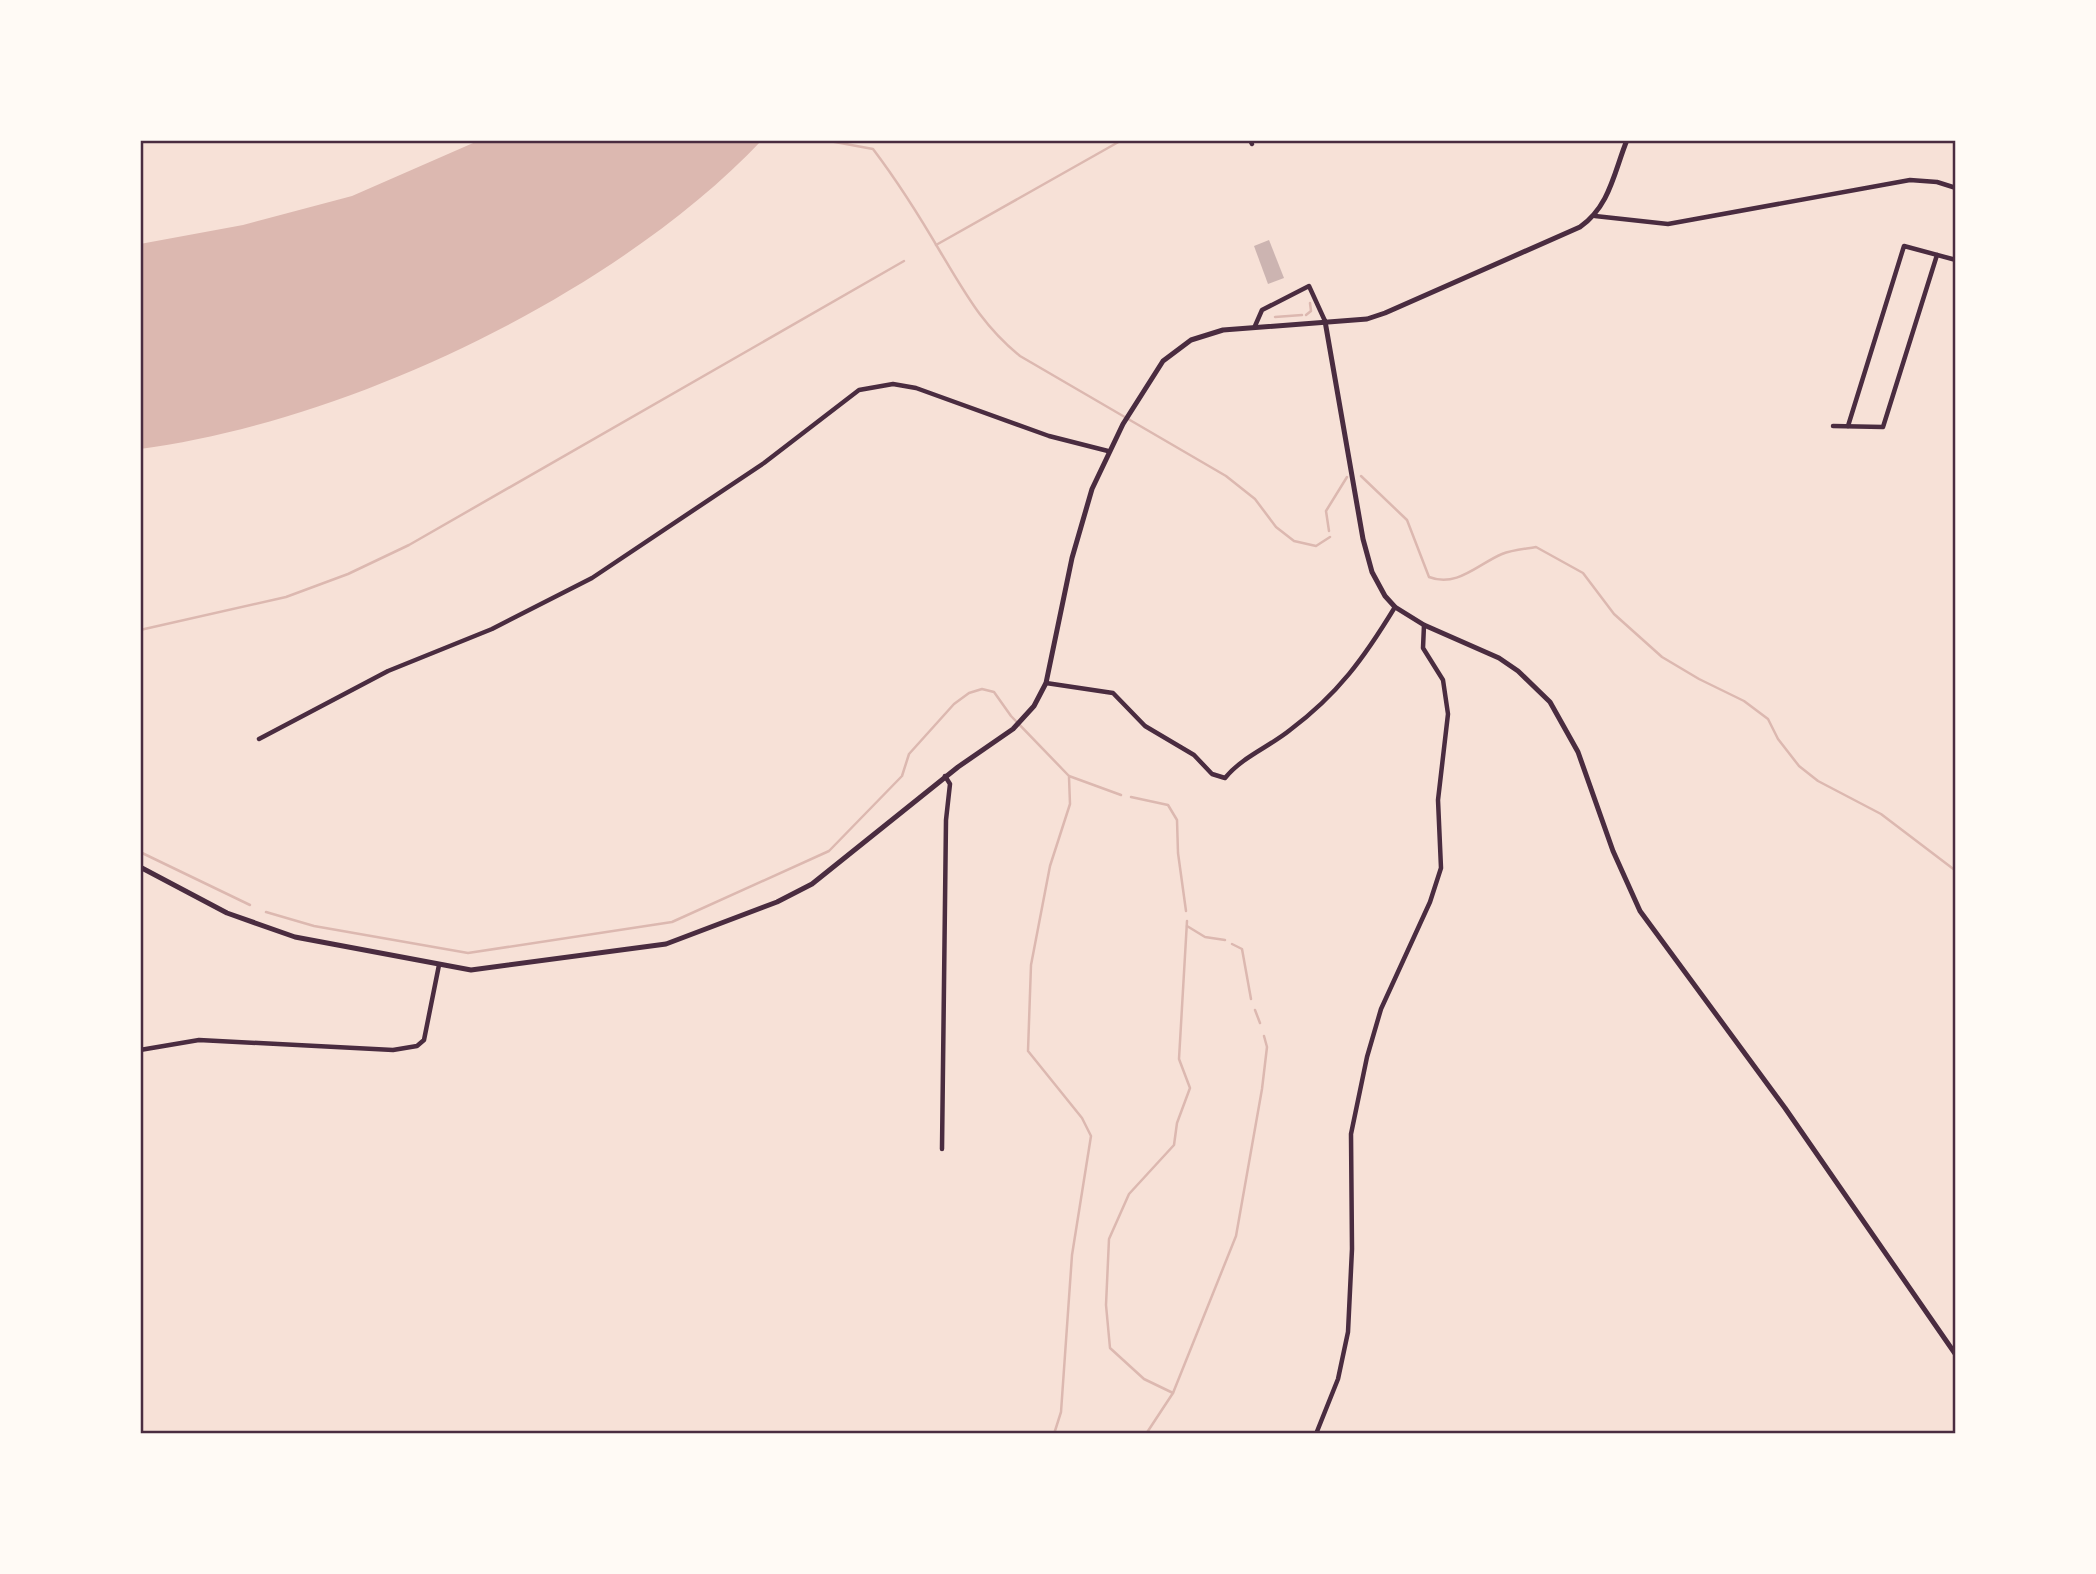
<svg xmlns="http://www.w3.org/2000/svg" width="2096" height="1574" font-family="'Fira Sans Condensed',sans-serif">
  <rect width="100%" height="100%" fill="#f7e1d7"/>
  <path fill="#dcb8b0" d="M 480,140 L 762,140 C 618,293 348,422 140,449 L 140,244 L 243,225 L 352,196 Z"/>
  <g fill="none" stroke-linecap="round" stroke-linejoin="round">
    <g stroke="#dcb8b0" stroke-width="2.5">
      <path d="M 824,140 L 873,149 C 898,182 920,217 941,253 C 966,294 982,325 1020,356 L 1226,476 L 1255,499 L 1276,527 L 1294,541 L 1316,546 L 1330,537"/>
      <path d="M 936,245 L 1122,140"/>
      <path d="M 1306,315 L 1311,311 L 1310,303"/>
      <path d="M 1275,317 L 1302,315"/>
      <path d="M 1361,476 L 1407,520 L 1429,577 C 1457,588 1478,564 1502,554 C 1512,550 1525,549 1536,547 L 1583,573 L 1614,614 L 1662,657 L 1699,679 L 1744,701 L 1768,719 L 1778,739 L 1799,766 L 1818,781 L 1881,814 L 1956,871"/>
      <path d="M 1329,531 L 1326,511 L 1347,477"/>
      <path d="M 140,630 L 286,597 L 348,574 L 409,545 L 904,261"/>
      <path d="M 1131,797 L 1168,805 L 1177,820 L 1178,853 L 1186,911"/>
      <path d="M 140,852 L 250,905"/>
      <path d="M 266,912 L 314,926 L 468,953 L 672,922 L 829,851 L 902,776 L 909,754 L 954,704 L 969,693 L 982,689 L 994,692 L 1011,716 L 1069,776 L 1121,795"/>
      <path d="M 1187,926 L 1205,937 L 1225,940"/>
      <path d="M 1232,944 L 1242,949 L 1251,999"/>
      <path d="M 1255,1010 L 1260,1023"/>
      <path d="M 1173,1393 L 1144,1379 L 1110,1348 L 1106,1305 L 1109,1239 L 1129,1194 L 1174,1145 L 1177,1123 L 1190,1088 L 1179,1059 L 1187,921"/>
      <path d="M 1054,1434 L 1061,1412 L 1072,1255 L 1091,1136 L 1082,1118 L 1028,1051 L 1031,965 L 1050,866 L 1070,804 L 1069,777"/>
      <path d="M 1146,1434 L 1173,1393 L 1236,1236 L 1262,1089 L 1267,1047 L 1264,1036"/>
    </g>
  </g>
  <path fill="#ccb4b1" d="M 1269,240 L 1284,278 L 1268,284 L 1254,246 Z"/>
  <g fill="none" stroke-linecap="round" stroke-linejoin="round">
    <g stroke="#4a2c40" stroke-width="4.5">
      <path d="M 1250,140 L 1252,144"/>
      <path d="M 1595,216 L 1668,224 L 1910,180 L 1937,182 L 1956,188"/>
      <path d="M 1255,326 L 1262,310 L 1309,286 L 1325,321"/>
      <path d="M 1833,426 L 1883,427 L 1937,255"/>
      <path d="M 1848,426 L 1904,246 L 1956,260"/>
      <path d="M 1046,683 L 1113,693 L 1145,726 L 1194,755 L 1212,774 L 1225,778 C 1242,757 1269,747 1290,730 C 1338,694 1364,658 1395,607"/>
      <path d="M 259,739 L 388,671 L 492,629 L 592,578 L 764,463 L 859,390 L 893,384 L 916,388 L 1049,436 L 1108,451"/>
      <path d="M 140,1050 L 199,1040 L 393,1050 L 417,1046 L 424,1040 L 439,965"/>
      <path d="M 942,1149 L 946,820 L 950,784 L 945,776"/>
      <path d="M 1316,1434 L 1338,1379 L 1348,1332 L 1352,1249 L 1351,1134 L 1367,1057 L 1381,1009 L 1430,902 L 1441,868 L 1438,800 L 1448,714 L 1443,680 L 1423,648 L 1424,625"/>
    </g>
    <g stroke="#4a2c40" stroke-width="5">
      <path d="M 1325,321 L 1363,539 L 1372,572 L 1385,596 L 1395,607 L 1424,625 L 1499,658 L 1518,671 L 1550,702 L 1578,752 L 1613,851 L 1640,911 L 1785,1108 L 1956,1355"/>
      <path d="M 140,867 L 227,913 L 295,937 L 471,970 L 666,944 L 777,902 L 812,884 L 958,767 L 1013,729 L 1034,706 L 1046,683 L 1072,558 L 1092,489 L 1123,424 L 1163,361 L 1191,340 L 1223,330 L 1367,319 L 1385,313 L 1580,227 C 1610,206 1614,172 1627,140"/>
    </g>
  </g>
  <rect width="2096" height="1574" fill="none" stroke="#fffaf5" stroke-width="284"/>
  <rect x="142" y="142" width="1812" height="1290" fill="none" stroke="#4a2c40" stroke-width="2.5"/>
</svg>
